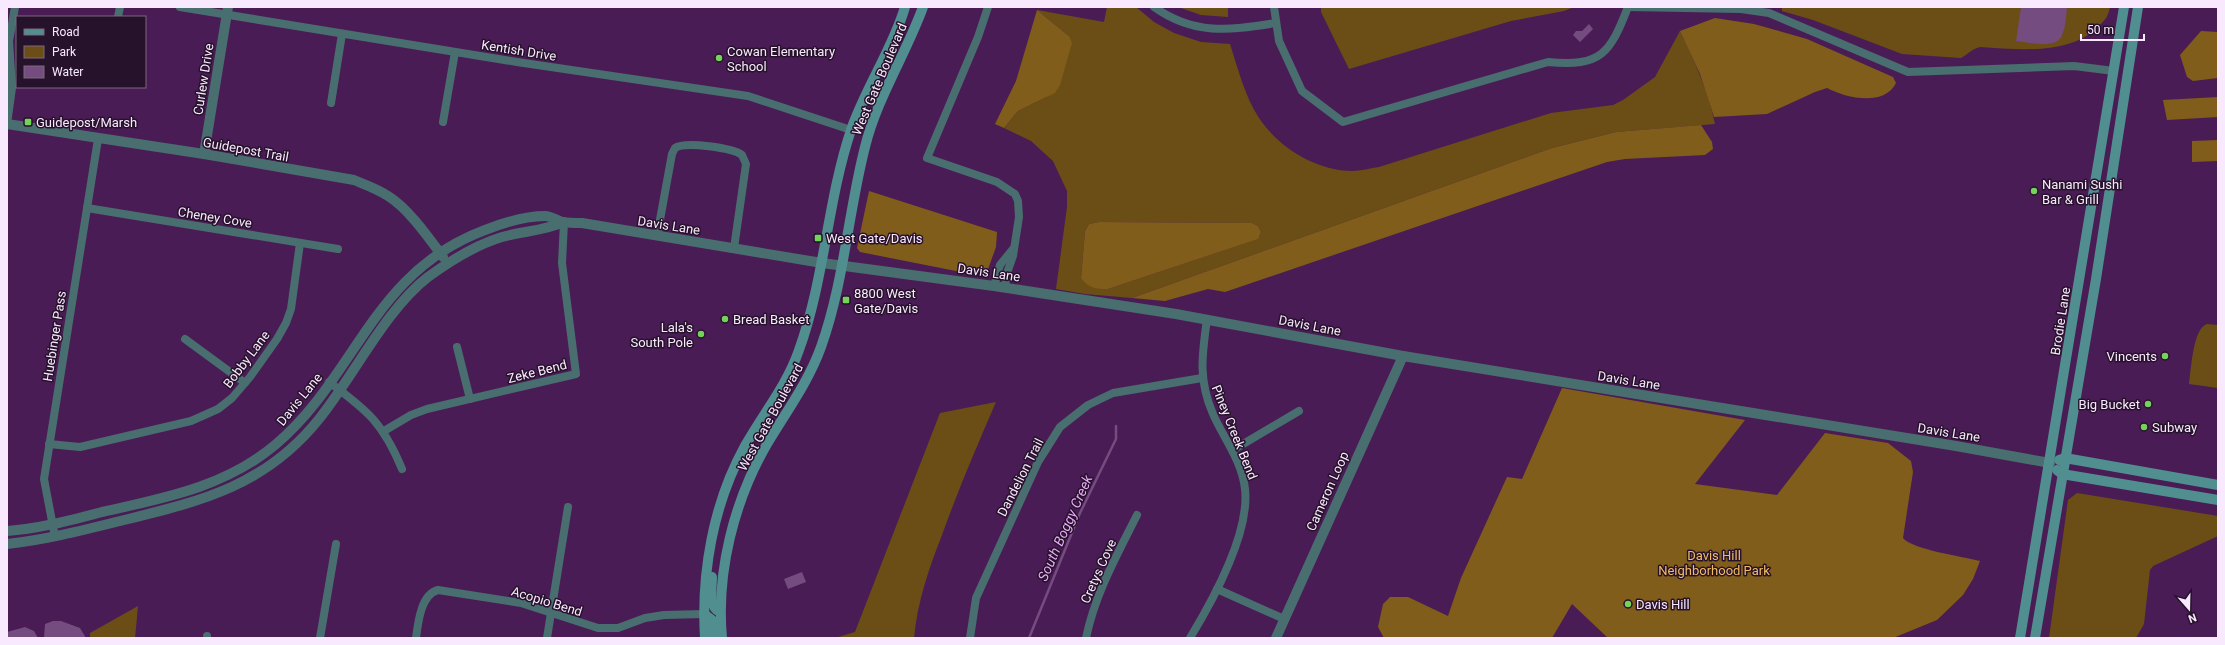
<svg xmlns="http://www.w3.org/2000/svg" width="2225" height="645" font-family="Roboto,sans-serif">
  <rect width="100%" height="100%" fill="#4a1c55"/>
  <g fill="#6b4e16" fill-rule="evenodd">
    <path d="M 1107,7 L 1136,7 L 1154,22 L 1174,33 L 1201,42 L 1230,44 C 1238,69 1245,97 1259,118 C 1280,149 1316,170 1352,171 C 1361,171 1371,168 1379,167 L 1551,113 L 1613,105 L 1623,100 L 1655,77 L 1680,31 C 1695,62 1708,91 1715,124 L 1616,132 L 1552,148 L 1132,298 L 1085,294 L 1056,289 L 1067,207 L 1067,191 L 1053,161 L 1031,141 L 1004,128 L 1018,111 L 1047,97 L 1069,36 L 1037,10 L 1104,22 ZM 1099,222 L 1252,223 L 1258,226 L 1261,232 L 1257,239 L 1108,289 L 1081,278 L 1085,231 L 1089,224 Z"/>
    <path d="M 1178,7 L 1228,7 L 1228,17 L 1201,15 Z"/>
    <path d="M 1321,7 L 1574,7 L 1564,11 L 1511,21 L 1349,69 L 1321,12 Z"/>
    <path d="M 1782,7 L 2110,7 C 2108,17 2105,20 2098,27 C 2068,56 2018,49 1980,47 C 1972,49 1968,54 1961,58 L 1902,54 L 1813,20 L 1782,11 Z"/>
    <path d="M 2207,324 L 2218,325 L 2218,388 L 2189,384 C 2191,370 2193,328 2207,324 Z"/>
    <path d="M 996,402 C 977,446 958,490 942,535 C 929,568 917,603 914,638 L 835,638 L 855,632 L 940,413 Z"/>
    <path d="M 2077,493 L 2218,516 L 2218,536 L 2153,566 L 2150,570 L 2144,624 L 2136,638 L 2049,638 L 2068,500 Z"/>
    <path d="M 138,606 L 135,638 L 90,638 L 90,633 Z"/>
  </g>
  <g fill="#805d1a">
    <path d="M 1037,10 L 1069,36 L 1072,43 L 1060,85 L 1055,93 L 1018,111 L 1004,128 L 995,124 L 1016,81 Z"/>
    <path d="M 1715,18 L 1754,24 L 1807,39 L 1893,77 L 1896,83 C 1884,107 1846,98 1827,88 L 1815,92 L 1767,114 L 1714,117 L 1700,74 L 1680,31 Z"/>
    <path d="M 2201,31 L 2218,32 L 2218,78 L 2193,81 L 2187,77 L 2180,55 Z"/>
    <path d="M 2218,97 L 2218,117 L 2167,120 L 2163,100 Z"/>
    <path d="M 1701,125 L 1712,142 L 1713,149 L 1705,155 L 1625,159 L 1607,162 L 1225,292 L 1208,289 L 1165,301 L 1132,298 L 1552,148 L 1616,132 Z"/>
    <path d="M 2218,140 L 2218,161 L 2192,162 L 2192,141 Z"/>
    <path d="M 869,191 L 997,232 L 996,247 L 987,272 L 961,272 L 860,252 L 857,248 Z"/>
    <path d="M 1099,222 L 1252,223 L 1258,226 L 1261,232 L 1258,239 L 1108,289 C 1096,289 1088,288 1081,278 L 1085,231 L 1089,224 Z"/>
    <path d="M 1562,388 L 1745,420 L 1695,484 L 1777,495 L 1825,433 L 1888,443 L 1911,461 L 1913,472 L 1903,538 C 1911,549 1964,557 1980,561 L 1973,579 L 1963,595 L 1937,620 L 1893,638 L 1608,638 L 1572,604 L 1552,638 L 1384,638 L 1378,627 L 1383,604 L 1390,597 L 1408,597 L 1448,616 L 1461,578 L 1507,477 L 1522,479 Z"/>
  </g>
  <g fill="#744c7f">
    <path d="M 2021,7 L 2067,7 C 2066,16 2066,27 2062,35 C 2057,50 2028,42 2016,41 Z"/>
    <path d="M 1589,24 L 1593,29 L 1580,42 L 1573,35 L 1576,31 L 1582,31 Z"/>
    <path d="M 802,572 L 806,582 L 788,589 L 784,579 Z"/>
    <path d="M 53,621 L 61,621 L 80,628 L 86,638 L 44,638 L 45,624 Z"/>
    <path d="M 25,627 L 34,631 L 38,638 L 7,638 L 7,632 Z"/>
  </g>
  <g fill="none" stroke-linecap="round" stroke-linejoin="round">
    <path stroke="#744c7f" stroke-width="2.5" d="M 1029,638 L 1080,513 L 1116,439 L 1116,426"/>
    <g stroke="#496e6f" stroke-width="8">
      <path d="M 180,7 L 517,62 L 748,96 L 851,130"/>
      <path d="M 988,7 L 978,37 L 927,158 L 997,182 L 1015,194 L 1018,201 L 1019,217 L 1013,256 L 1007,273 L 1005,287"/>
      <path d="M 1154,7 C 1195,36 1230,30 1276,23"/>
      <path d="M 1274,7 L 1279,41 L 1302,91 L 1343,122 L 1548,62 C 1602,67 1610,53 1628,7"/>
      <path d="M 1628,7 L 1741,9 L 1769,13 L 1908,72 L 2074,66 L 2114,71"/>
      <path d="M 118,17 L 120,7"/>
      <path d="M 331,103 L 342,34"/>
      <path d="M 443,122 L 455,52"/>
      <path d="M 7,124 L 12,88 L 9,41 L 15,7"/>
      <path d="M 87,208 L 338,249"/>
      <path d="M 657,236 L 672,154 L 675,148 C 685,141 733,148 742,155 L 746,164 L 734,248"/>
      <path d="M 994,286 L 1000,265 L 1013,249"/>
      <path d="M 185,339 L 245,383"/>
      <path d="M 457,347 L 470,399"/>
      <path d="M 329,382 C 368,411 383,423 402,469"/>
      <path d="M 384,431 L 411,415 L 427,409 L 576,374 L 562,263 L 564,222"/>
      <path d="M 49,444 L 80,447 L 191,421 L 218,409 L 232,398 L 250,377 L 277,339 L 286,323 L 291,309 L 300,243"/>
      <path d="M 1233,450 L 1299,411"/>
      <path d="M 55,537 L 44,479 L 98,139"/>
      <path d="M 1217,589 L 1284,619"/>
      <path d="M 207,638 L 207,636"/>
      <path d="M 320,638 L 336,544"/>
      <path d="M 416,638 C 418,623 421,594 438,590 L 521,603 L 598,628 L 618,628 L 645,618 L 664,615 L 704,614"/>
      <path d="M 547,638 L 568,507"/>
      <path d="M 970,638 L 976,598 L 1038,462 L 1060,427 L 1088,405 L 1113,393 L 1202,378"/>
      <path d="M 1086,638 C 1095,594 1117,555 1137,515"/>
      <path d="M 1190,638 C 1213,600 1250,534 1245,489 C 1242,461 1224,439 1213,414 C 1198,380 1202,355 1207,319"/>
    </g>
    <g stroke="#496e6f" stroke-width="10">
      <path d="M 7,124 L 204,154 L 354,180 C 366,185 378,189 388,196 C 408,208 429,238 443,257"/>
      <path d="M 204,154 L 228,7"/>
      <path d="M 7,531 C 39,529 71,520 102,512 C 164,498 225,487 275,445 C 357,376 372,272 485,230 C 503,223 526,216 545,216 C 551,216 556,220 562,222 C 568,223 576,223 582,223 L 822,263 L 994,286 L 1176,314 L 1403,356 L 1956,446 L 2050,463"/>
      <path d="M 7,544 C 44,540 80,531 116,522 C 197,502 264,488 319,419 C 353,377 386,309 428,277 C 450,261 475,245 502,237 C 523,231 544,231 564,222"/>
      <path d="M 1276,638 L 1403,356"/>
    </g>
    <g stroke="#518e90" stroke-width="10">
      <path d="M 2059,460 L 2065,458 L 2218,485"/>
      <path d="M 2057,470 L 2062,474 L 2218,500"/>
      <path d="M 712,577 C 712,587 708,607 720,612"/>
      <path d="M 704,614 L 712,620 L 714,638"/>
      <path d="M 705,638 C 701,573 713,504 745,446 C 763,414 787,385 799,350 C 825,278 827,202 851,130 C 865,89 893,48 905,7"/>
      <path d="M 722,638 C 716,572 734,501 767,444 C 786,412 808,383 821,347 C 844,283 848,213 865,147 C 877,98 906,54 923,7"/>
      <path d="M 2020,638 L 2124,7"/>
      <path d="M 2035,638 L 2096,279 L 2138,7"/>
    </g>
  </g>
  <g fill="#75d25b" stroke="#26122b" stroke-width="1.5">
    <circle cx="719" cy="58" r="4"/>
    <rect x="24" y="118" width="8" height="8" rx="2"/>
    <circle cx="2034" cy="191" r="4"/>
    <rect x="814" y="234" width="8" height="8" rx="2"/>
    <rect x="842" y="296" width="8" height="8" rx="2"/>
    <circle cx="725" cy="319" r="4"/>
    <circle cx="701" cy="334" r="4"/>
    <circle cx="2165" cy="356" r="4"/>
    <circle cx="2148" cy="404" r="4"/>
    <circle cx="2144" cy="427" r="4"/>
    <circle cx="1628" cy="604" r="4"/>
  </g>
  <g text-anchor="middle" stroke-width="3" stroke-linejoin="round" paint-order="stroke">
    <g font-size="13" fill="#f9e9fe" stroke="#26122b">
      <text transform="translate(519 50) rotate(9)" y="5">Kentish Drive</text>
      <text transform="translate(203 79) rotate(-81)" y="5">Curlew Drive</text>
      <text transform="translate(879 79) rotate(-67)" y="5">West Gate Boulevard</text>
      <text transform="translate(246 149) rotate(10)" y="5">Guidepost Trail</text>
      <text transform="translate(215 217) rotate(9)" y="5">Cheney Cove</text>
      <text transform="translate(669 225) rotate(9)" y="5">Davis Lane</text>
      <text transform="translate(989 272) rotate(8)" y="5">Davis Lane</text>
      <text transform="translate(2060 321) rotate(-81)" y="5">Brodie Lane</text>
      <text transform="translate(1310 325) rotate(11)" y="5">Davis Lane</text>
      <text transform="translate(54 336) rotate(-81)" y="5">Huebinger Pass</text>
      <text transform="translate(246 359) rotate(-53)" y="5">Bobby Lane</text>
      <text transform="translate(537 371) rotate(-14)" y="5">Zeke Bend</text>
      <text transform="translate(1629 380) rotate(9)" y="5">Davis Lane</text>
      <text transform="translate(299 399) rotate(-51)" y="5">Davis Lane</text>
      <text transform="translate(770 417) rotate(-61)" y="5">West Gate Boulevard</text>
      <text transform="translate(1235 432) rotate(68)" y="5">Piney Creek Bend</text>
      <text transform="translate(1949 432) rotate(9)" y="5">Davis Lane</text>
      <text transform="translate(1020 477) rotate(-63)" y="5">Dandelion Trail</text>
      <text transform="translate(1327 491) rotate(-66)" y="5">Cameron Loop</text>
      <text transform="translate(1098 571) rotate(-66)" y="5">Cretys Cove</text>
      <text transform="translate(547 601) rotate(17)" y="5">Acopio Bend</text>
    </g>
    <g font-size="13" fill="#f9e9fe" stroke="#26122b" text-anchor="start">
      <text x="727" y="56">Cowan Elementary<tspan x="727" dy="15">School</tspan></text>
      <text x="36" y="127">Guidepost/Marsh</text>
      <text x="2042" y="189">Nanami Sushi<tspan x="2042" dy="15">Bar &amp; Grill</tspan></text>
      <text x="826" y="243">West Gate/Davis</text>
      <text x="854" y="298">8800 West<tspan x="854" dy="15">Gate/Davis</tspan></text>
      <text x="733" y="324">Bread Basket</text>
      <text x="693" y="332" text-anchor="end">Lala's<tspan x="693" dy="15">South Pole</tspan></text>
      <text x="2157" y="361" text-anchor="end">Vincents</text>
      <text x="2140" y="409" text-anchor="end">Big Bucket</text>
      <text x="2152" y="432">Subway</text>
      <text x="1636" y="609">Davis Hill</text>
    </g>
    <g font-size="13" fill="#f1bd64" stroke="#26122b">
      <text x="1714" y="560">Davis Hill<tspan x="1714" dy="15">Neighborhood Park</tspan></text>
    </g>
    <g font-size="14" font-style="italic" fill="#e9acf9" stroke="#26122b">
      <text transform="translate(1065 528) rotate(-66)" y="5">South Boggy Creek</text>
    </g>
  </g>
  <rect width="2225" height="645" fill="none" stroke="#f9e9fe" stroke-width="16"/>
  <rect x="16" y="16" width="130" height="72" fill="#26122b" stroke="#7a687f"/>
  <rect x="24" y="29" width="20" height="6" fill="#518e90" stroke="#7a687f"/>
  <text x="52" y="36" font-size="12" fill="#f9e9fe">Road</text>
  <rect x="24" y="46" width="20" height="12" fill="#6b4e16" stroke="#7a687f"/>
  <text x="52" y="56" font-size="12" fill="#f9e9fe">Park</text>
  <rect x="24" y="66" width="20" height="12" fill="#744c7f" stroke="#7a687f"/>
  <text x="52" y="76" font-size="12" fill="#f9e9fe">Water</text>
  <g transform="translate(2189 609) rotate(160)" stroke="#26122b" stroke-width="3" paint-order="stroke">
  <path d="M0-3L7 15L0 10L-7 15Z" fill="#f9e9fe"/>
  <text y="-6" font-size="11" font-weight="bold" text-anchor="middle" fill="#f9e9fe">N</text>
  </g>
  <path d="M2081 34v6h63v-6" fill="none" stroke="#f9e9fe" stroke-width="2"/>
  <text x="2087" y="34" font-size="12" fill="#f9e9fe" stroke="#26122b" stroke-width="3" paint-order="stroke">50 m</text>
</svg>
